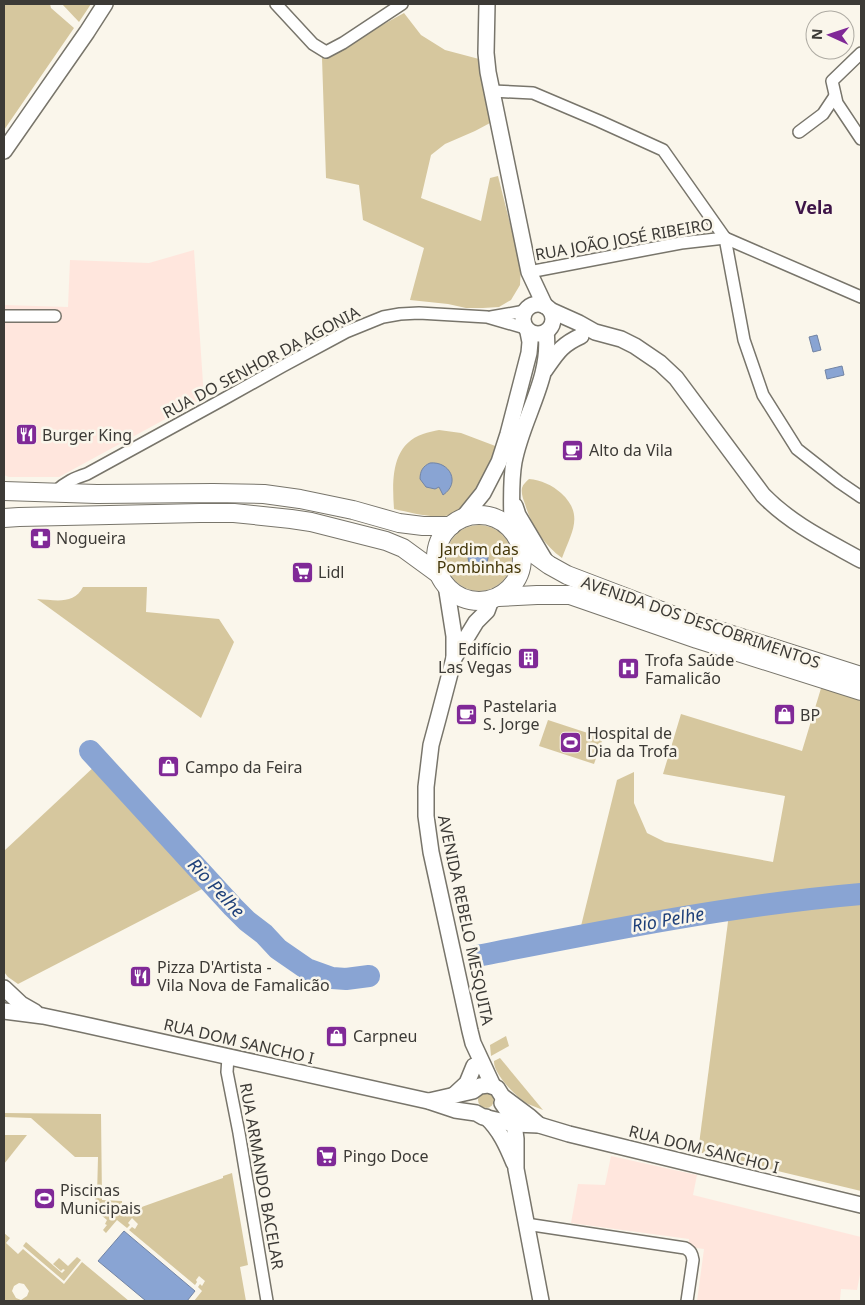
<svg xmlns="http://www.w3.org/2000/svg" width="865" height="1305" font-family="'Noto Sans',sans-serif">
  <rect width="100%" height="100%" fill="#faf6eb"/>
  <g fill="#ffe6dd">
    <path d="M 194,250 L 204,398 L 59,477 L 9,477 L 4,475 L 4,305 L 68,307 L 70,260 L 149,263 Z"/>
    <path d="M 611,1156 L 697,1175 L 693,1195 L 861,1237 L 861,1269 L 857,1290 L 841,1289 L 840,1300 L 832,1300 L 832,1301 L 697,1301 L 704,1249 L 688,1247 L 689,1239 L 571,1223 L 578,1184 L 605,1185 Z"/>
  </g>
  <g fill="#d6c79e" fill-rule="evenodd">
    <path d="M 4,4 L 50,4 L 51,8 L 74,28 L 4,130 Z"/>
    <path d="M 62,4 L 91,4 L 79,22 Z"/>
    <path d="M 404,13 L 421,35 L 445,50 L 479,59 L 490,123 L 475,131 L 445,144 L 431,155 L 421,198 L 481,221 L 490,178 L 498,176 L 521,267 L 520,285 L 511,300 L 499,307 L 483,308 L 466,308 L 448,304 L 410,300 L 424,248 L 363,220 L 359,185 L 326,178 L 322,58 Z"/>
    <path d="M 439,430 L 461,433 L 498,447 C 492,462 471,510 455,514 C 435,520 413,513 394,509 C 392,480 391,445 423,434 C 428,432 434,431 439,430 Z"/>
    <path d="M 529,479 C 541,480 552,485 561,493 C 585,515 571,533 562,558 C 544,545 531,525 525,504 C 523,499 521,493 522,488 C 523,484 526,482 529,479 Z"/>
    <circle cx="479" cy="558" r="33"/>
    <path d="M 83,587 L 147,587 L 146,612 L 219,619 L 234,642 L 201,718 L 37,599 C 55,600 74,605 83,587 Z"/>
    <path d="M 822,685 L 861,699 L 861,889 L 798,894 L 728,904 L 635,920 L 581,926 L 617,780 L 634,772 L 634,803 L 647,833 L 665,842 L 773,862 L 785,796 L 663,774 L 681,714 L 802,751 Z"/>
    <path d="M 548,720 L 603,738 L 594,764 L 539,746 Z"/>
    <path d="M 96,765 L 206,887 L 18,984 L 8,977 L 4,972 L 4,851 Z"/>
    <path d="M 861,901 L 861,1191 L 698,1152 L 729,914 Z"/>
    <path d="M 506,1036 L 509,1046 L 491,1056 L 490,1045 Z"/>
    <path d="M 500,1058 L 543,1110 C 538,1108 533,1106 528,1104 C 517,1098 493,1074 494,1061 Z"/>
    <circle cx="486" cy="1100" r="8"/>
    <path d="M 4,1113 L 101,1114 L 102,1200 L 122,1201 L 122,1214 L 223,1178 L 223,1176 L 232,1173 L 248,1265 L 240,1267 L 246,1301 L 194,1301 L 202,1291 L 198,1287 L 200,1284 L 202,1286 L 205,1281 L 199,1276 L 196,1280 L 197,1282 L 195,1285 L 129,1230 L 132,1227 L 135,1229 L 138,1224 L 132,1218 L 128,1223 L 130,1225 L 127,1228 L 117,1220 L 106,1233 L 103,1230 L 107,1225 L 105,1224 L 107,1220 L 95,1210 L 97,1207 L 95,1205 L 97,1201 L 95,1199 L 97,1196 L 98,1157 L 75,1157 L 31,1118 L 4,1117 Z"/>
    <path d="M 4,1135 L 27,1135 L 4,1164 Z"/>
    <path d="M 4,1233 L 10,1238 L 6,1243 L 18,1254 L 23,1249 L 64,1284 L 82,1262 L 129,1301 L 4,1301 ZM 19,1283 L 24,1284 L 29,1291 L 27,1296 L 21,1300 L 16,1298 L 12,1291 L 14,1286 Z"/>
    <path d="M 26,1242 L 62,1273 L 65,1270 L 63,1269 L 61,1271 L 53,1264 L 59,1258 L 68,1266 L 77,1257 L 81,1260 L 64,1281 L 23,1246 Z"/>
  </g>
  <g fill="#89a4d3" stroke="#7284a4">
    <path d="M 817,335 L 821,350 L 813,352 L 809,337 Z"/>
    <path d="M 842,366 L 844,375 L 827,379 L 825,370 Z"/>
    <path d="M 430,463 C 450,461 461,483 443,495 L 439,487 L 435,489 L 426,487 L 420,479 C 420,471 423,466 430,463 Z"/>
    <circle cx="478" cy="558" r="10"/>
    <path d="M 124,1231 L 195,1291 L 187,1301 L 146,1301 L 98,1261 Z"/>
  </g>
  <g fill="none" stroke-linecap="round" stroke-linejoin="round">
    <g stroke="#89a4d3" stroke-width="22">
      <path d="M 90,751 L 233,907 L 247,921 L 264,934 L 278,949 L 307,969 L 332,978 L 346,979 L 369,976"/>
      <path d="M 477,956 C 604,931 732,905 861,894"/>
    </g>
    <defs>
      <g id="street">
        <path d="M 276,4 L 313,44 L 326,52 L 343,43 L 402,4"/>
        <path d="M 861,53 L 832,81 L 837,103 L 861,139"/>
        <path d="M 492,91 L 533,93 L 599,121 L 663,150 L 725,238 L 744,340 L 763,395 L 797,449 L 839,482 L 861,497"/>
        <path d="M 799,132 L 823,114 L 835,96"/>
        <path d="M 725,238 L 861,297"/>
        <path d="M 529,272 L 681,243 L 725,238"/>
        <path d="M 4,316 L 55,316"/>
        <path d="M 491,317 L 525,311"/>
        <path d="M 55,492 C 65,482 75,478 87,474 L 222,400 L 283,366 L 346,332 L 383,317 L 400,314 L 419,313 L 487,317 L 525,328"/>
        <path d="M 228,1057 L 227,1072 L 239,1133 L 267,1301"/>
        <path d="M 526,1224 L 685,1248 C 691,1251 692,1254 693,1260 L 687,1301"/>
      </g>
      <g id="secondary">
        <path d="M 487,4 L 486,53 L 488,72 L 529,272 L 545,306"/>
        <path d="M 4,151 L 87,32 L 105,4"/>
        <circle cx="538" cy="319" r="15"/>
        <path d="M 550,310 L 579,323 L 595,332 L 621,339 L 635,346 L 660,363 L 676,378 L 763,495 C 791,524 827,541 861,560"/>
        <path d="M 545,370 C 557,353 561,345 581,336"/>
        <path d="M 515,506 L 518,515 L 546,562"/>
        <path d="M 462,519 L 483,493 L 499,462 L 508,434 L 529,353 L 530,342 L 528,332"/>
        <path d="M 512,531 C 512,508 510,484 514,462 C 522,418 552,378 546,332"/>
        <path d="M 446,585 L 454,636 L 454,658"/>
        <path d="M 491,600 L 487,611 L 476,622 L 454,658 L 438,719 L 431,745 L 426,787 L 426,816 L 431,852 L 470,1031 L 473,1043 L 493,1086"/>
        <path d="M 4,988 L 21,1004 L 35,1012"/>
        <path d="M 4,1011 L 43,1016 L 81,1024 L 428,1101 L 455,1110 L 476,1113 L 483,1117 L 514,1124 L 539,1125 L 569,1134 L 861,1205"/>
        <path d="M 454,1095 L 467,1083 L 474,1066"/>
        <path d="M 429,1101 L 473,1091 L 480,1086 L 488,1085 L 497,1088 L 502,1096 L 530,1117 L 539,1125"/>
        <path d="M 502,1103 L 509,1113 L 514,1124 L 516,1139 L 516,1169 L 541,1301"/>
        <path d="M 486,1117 C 500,1130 507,1146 514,1163"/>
      </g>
      <g id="primary">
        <path d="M 4,491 L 97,494 L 213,493 L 264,494 L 300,499 L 353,510 L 399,523 L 423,526 L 451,526"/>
        <circle cx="479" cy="558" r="43"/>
        <path d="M 4,518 L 19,517 L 200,513 L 234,513 L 291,519 L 311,522 L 386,541 L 403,548 L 440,575"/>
        <path d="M 520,544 L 549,565 L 567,575 L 685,620 L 861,676"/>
        <path d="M 498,597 L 537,595 L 570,595 L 697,639 L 861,691"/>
      </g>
    </defs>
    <use href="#street" stroke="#78756b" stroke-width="14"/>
    <use href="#secondary" stroke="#78756b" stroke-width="18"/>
    <use href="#primary" stroke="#78756b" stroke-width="20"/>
    <use href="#street" stroke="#fff" stroke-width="11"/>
    <use href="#secondary" stroke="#fff" stroke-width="15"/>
    <use href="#primary" stroke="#fff" stroke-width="18"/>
  </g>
  <defs>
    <symbol id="restaurant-square" viewBox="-11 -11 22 22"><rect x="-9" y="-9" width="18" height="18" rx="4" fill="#802997" stroke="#faf6eb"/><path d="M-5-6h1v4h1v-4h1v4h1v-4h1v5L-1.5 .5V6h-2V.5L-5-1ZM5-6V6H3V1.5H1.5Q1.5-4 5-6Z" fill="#fff"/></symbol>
    <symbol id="cafe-square" viewBox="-11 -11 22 22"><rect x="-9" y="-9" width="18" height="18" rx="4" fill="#802997" stroke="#faf6eb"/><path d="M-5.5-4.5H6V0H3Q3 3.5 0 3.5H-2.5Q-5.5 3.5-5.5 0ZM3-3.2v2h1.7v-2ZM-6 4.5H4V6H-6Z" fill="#fff"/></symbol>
    <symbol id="pharmacy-square" viewBox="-11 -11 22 22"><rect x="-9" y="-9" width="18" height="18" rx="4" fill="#802997" stroke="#faf6eb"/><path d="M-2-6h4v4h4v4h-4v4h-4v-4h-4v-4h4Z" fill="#fff"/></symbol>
    <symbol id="supermarket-square" viewBox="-11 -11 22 22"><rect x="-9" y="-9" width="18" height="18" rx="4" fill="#802997" stroke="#faf6eb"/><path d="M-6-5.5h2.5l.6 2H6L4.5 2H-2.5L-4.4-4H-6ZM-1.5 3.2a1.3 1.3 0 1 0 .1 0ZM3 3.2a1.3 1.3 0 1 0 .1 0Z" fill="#fff"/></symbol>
    <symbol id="building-square" viewBox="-11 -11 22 22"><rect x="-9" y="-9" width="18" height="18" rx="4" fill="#802997" stroke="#faf6eb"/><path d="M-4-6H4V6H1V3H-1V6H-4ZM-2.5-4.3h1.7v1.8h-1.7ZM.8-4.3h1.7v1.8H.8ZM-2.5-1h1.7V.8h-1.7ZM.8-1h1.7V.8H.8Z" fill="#fff"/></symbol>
    <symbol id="hospital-square" viewBox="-11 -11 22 22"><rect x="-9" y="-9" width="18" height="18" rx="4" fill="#802997" stroke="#faf6eb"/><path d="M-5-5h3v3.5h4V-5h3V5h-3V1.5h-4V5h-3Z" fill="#fff"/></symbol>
    <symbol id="shop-square" viewBox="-11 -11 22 22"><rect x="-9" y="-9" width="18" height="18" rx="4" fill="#802997" stroke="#faf6eb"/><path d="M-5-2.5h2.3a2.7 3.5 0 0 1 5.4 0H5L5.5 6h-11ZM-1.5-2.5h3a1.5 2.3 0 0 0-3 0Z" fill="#fff"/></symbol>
    <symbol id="stadium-square" viewBox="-11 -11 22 22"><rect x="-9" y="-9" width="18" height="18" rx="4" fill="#802997" stroke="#faf6eb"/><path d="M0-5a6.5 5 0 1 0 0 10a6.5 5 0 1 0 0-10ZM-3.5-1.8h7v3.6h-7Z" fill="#fff"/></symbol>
  </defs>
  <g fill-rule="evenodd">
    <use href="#restaurant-square" x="14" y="422" width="25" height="25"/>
    <use href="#cafe-square" x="560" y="438" width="25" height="25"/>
    <use href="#pharmacy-square" x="28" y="526" width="25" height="25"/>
    <use href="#supermarket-square" x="290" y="560" width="25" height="25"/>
    <use href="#building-square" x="516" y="646" width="25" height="25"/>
    <use href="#hospital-square" x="616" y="656" width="25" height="25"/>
    <use href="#cafe-square" x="454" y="702" width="25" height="25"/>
    <use href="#shop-square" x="772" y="702" width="25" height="25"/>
    <use href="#stadium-square" x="558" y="730" width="25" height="25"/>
    <use href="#shop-square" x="156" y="754" width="25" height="25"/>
    <use href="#restaurant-square" x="128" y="964" width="25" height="25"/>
    <use href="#shop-square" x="324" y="1024" width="25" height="25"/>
    <use href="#supermarket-square" x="314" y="1144" width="25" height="25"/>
    <use href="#stadium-square" x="32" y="1186" width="25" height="25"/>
  </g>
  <g text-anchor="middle" stroke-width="5" stroke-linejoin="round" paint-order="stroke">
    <g font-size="16" fill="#3c3a36" stroke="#faf6eb">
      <text transform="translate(624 239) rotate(-10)" y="6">RUA JOÃO JOSÉ RIBEIRO</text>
      <text transform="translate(261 362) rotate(-28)" y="6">RUA DO SENHOR DA AGONIA</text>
      <text transform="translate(701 622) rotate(19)" y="6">AVENIDA DOS DESCOBRIMENTOS</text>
      <text transform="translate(466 920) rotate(78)" y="6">AVENIDA REBELO MESQUITA</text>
      <text transform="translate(239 1041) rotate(13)" y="6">RUA DOM SANCHO I</text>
      <text transform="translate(704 1149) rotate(14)" y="6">RUA DOM SANCHO I</text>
      <text transform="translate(262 1176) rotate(80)" y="6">RUA ARMANDO BACELAR</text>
    </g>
    <g font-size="16" fill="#3c3a36" stroke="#faf6eb" text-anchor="start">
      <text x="42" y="441">Burger King</text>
      <text x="589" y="456">Alto da Vila</text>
      <text x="56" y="544">Nogueira</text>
      <text x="318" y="578">Lidl</text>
      <text x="512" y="655" text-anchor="end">Edifício<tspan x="512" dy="18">Las Vegas</tspan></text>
      <text x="645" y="666">Trofa Saúde<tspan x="645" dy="18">Famalicão</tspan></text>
      <text x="483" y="712">Pastelaria<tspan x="483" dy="18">S. Jorge</tspan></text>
      <text x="800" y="721">BP</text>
      <text x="587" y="739">Hospital de<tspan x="587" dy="18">Dia da Trofa</tspan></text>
      <text x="185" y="773">Campo da Feira</text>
      <text x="157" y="973">Pizza D'Artista -<tspan x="157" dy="18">Vila Nova de Famalicão</tspan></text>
      <text x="353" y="1042">Carpneu</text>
      <text x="343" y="1162">Pingo Doce</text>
      <text x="60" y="1196">Piscinas<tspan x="60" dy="18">Municipais</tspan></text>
    </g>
    <g font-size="16" fill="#443709" stroke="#faf6eb">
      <text x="479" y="555">Jardim das<tspan x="479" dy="18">Pombinhas</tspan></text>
    </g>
    <g font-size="18" font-weight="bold" fill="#3d1448" stroke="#faf6eb">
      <text x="814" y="214">Vela</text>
    </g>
    <g font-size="18" font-style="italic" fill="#1f4079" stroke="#faf6eb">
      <text transform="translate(216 888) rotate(47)" y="6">Rio Pelhe</text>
      <text transform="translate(668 920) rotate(-10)" y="6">Rio Pelhe</text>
    </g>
  </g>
  <rect width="865" height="1305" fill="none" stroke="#3c3a36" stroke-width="10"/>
  <g transform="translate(830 35) rotate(273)"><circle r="24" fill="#faf6eb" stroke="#aeaba3"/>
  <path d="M0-4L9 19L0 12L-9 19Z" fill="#802997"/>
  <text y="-8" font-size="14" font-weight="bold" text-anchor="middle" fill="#3c3a36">N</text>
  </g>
</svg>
